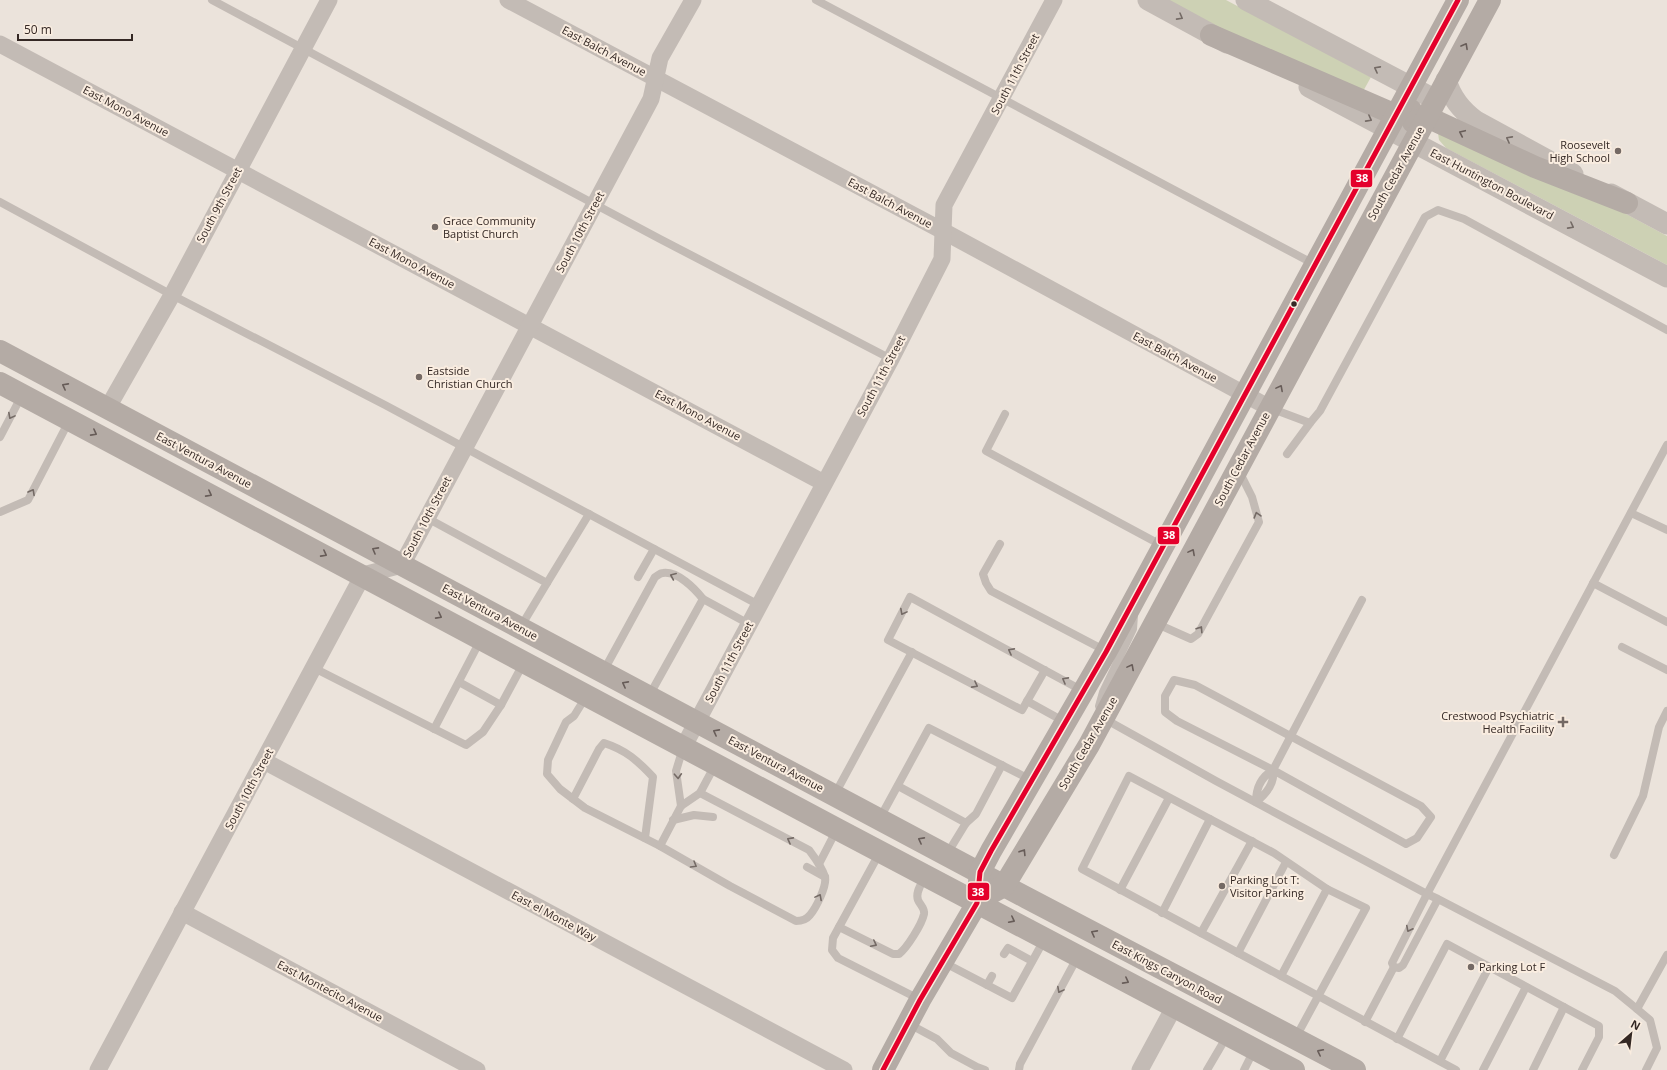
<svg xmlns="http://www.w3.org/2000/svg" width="1667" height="1070" font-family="'Open Sans',sans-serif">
  <rect width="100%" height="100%" fill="#ebe3db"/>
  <g fill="#cdd1b4">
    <path d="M 1162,0 L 1226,0 L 1371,77 L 1361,95 L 1236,38 Z"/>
    <path d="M 1438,133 L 1606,203 L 1667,236 L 1667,265 L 1446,148 L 1439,140 Z"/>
  </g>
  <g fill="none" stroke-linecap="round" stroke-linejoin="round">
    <g stroke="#c3bbb5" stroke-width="8">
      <path d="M 212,0 L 660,239 L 891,359"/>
      <path d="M 816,0 L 1314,264"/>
      <path d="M 0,202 L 172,295 L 385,405 L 759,605"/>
      <path d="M 1270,408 L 1310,423 L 1320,411 L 1425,217 L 1438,210 L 1464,219 L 1667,330"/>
      <path d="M 1005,414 L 986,451 L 1163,546"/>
      <path d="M 0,437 L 22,395"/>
      <path d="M 1287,454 L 1310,423"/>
      <path d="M 0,512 L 28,500 L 69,421"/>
      <path d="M 1631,513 L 1667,530"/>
      <path d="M 427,518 L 547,583 L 520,628"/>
      <path d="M 1000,544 L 983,574 L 986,583 L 991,591 L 1106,651"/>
      <path d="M 638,577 L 654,549"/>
      <path d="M 547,583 L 589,514"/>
      <path d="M 1593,583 L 1667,622"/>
      <path d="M 1134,615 L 1133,629 L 1103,692 L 1099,706 L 1103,718 L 1216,781 L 1427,894 L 1667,445"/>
      <path d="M 1155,623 L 1191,639 L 1198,634 L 1259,522 L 1252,497 L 1239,471"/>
      <path d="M 1622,647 L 1667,670"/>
      <path d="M 314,668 L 466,745 L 483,732 L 501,705 L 523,664"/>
      <path d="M 1045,670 L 1022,710 L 888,640 L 910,597 L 1083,691"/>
      <path d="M 603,672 L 655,577 C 657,576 660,573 663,573 C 678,571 695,589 703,599"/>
      <path d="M 1174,680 L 1195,685 L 1421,806 L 1431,817 L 1417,838 L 1406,844 L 1273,770 L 1177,721 L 1165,712 L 1165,696 Z"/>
      <path d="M 459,682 L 501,705"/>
      <path d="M 587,695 L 574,716 L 566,722 L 548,760 L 547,774 L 560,789 L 585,808 L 660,846 L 730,886 L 796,921 C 801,921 806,920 810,915 C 816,908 827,886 825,877 C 822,867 815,858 809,850 L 700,793"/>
      <path d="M 649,696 L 703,599 L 749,624"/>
      <path d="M 1027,701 L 1065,722"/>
      <path d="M 434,729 L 481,639"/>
      <path d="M 1273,770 L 1362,600"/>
      <path d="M 1273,770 C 1275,783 1266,794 1256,802 C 1256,788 1261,777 1273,770 Z"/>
      <path d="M 898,786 L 966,823"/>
      <path d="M 835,794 L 912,652"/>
      <path d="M 573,799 L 599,749 L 604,743 C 626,750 638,761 653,777 L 645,838"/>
      <path d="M 681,806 L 676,771 L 683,748"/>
      <path d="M 880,818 L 929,728 L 1031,780"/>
      <path d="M 673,820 L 694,815 L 713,817"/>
      <path d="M 660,846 L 681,806 L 700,793 L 715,765"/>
      <path d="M 880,852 L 833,938 L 832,950 L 838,958 L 919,999"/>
      <path d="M 947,854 L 966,823 L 976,814 L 1002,765"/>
      <path d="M 1614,855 L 1643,796 L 1659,727 L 1667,711"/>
      <path d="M 819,864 L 837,829"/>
      <path d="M 807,867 L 825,877"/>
      <path d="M 1120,890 L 1169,798"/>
      <path d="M 1438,899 L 1403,965 L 1399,968 L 1394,967 L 1392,963 L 1427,894 L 1438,899 L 1615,991 L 1637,1009 L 1650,1020 L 1657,1048 L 1646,1070"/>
      <path d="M 1162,913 L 1210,819"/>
      <path d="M 839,927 L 893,954 L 899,954 C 907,948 922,924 924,914 C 925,908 920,905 918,900 C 915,892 922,883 925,876"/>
      <path d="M 1201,933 L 1252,841"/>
      <path d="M 1238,953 L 1286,862"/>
      <path d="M 1004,954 L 1008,948 L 1032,961"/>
      <path d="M 943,962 L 1012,998 L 1044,940"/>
      <path d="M 1281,976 L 1327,889"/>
      <path d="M 987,985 L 992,976"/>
      <path d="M 1637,1009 L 1667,955"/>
      <path d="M 1365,1022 L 1394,967"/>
      <path d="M 909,1024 L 937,1039 L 951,1053 L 977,1067 L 985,1070"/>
      <path d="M 1296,1037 L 1366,908 L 1327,889 L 1274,853 L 1129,776 L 1082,869 C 1206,936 1331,1003 1456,1070"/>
      <path d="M 1397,1039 L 1447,944 L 1599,1026 L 1599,1037 L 1582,1070"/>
      <path d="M 1440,1061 L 1489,967"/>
      <path d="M 1019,1070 L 1020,1064 L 1078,956"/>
      <path d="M 1207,1070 L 1227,1036"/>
      <path d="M 1244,1070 L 1254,1050"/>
      <path d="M 1483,1070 L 1526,987"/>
      <path d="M 1533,1070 L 1564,1007"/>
    </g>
    <g stroke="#c3bbb5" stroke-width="17">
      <path d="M 508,0 L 943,231 L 1270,408"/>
      <path d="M 0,44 L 824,483"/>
      <path d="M 107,409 L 172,295 L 329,0"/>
      <path d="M 684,746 L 891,359 L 942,259 L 944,205 L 1054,0"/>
      <path d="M 264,761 L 844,1070"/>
      <path d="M 182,912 L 477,1070"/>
      <path d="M 98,1070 L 363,575 L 402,565 L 651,99 L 660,58 L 693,0"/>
      <path d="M 1140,1070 L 1174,1007"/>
    </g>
    <g stroke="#c3bbb5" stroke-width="21">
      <path d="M 1148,0 L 1227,43"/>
      <path d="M 1246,0 L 1436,100"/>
      <path d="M 1446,80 C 1451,97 1462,111 1476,121 L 1573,174"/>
      <path d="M 1309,87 L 1667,277"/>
      <path d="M 1611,194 L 1667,224"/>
    </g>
    <g stroke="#b4aba5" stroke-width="22">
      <path d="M 1211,35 L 1396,115 L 1411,110"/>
      <path d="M 1413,122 L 1427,117 L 1535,167 L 1627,203"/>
      <path d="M 0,351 L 1027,898 L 1355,1070"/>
      <path d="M 0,383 L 837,829 L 1294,1070"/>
      <path d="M 991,893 L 1004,886 L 1089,745 L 1490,0"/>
      <path d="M 883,1070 L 920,1000 L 977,903 L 980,872 L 991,851 L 1106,652 L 1458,0"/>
    </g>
    <defs>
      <path id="bus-1" d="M 883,1070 L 920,1000 L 977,903 L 980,872 L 991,851 L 1106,652 L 1458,0"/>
    </defs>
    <use href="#bus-1" stroke="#faede0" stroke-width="8"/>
    <use href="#bus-1" stroke="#e4002b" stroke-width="5"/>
  </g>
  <defs><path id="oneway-chevron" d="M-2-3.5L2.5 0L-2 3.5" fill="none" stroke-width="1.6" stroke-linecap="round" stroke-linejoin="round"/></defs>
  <g stroke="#746a65">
    <use href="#oneway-chevron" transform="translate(1180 17) rotate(29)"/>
    <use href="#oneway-chevron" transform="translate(1377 69) rotate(-152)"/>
    <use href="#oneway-chevron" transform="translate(1369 119) rotate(28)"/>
    <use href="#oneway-chevron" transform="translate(1509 139) rotate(-152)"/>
    <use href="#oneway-chevron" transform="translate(1571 226) rotate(28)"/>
    <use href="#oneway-chevron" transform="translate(11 416) rotate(118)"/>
    <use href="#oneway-chevron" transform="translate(32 492) rotate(-61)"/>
    <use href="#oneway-chevron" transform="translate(1257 515) rotate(-106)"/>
    <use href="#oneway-chevron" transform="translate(673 576) rotate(-157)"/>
    <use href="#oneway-chevron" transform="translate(903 612) rotate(118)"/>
    <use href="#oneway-chevron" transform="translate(1200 629) rotate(-57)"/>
    <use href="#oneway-chevron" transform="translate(1011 651) rotate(-152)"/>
    <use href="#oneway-chevron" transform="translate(1065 680) rotate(-151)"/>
    <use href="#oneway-chevron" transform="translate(975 685) rotate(28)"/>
    <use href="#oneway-chevron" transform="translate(678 776) rotate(87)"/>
    <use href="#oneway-chevron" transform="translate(790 840) rotate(-152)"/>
    <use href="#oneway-chevron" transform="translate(694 865) rotate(30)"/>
    <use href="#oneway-chevron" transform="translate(819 897) rotate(-62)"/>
    <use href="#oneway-chevron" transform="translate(1409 929) rotate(117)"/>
    <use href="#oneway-chevron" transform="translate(874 944) rotate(27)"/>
    <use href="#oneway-chevron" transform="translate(1060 990) rotate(118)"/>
  </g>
  <g stroke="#675c58">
    <use href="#oneway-chevron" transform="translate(1465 46) rotate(-61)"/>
    <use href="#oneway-chevron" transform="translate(1462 133) rotate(-155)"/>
    <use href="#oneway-chevron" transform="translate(65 386) rotate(-152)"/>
    <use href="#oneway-chevron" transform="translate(1280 388) rotate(-62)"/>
    <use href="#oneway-chevron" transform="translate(94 433) rotate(28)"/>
    <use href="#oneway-chevron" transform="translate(209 494) rotate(28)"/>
    <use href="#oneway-chevron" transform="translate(375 550) rotate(-151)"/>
    <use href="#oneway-chevron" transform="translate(1192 552) rotate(-62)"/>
    <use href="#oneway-chevron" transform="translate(324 554) rotate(28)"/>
    <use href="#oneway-chevron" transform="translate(439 616) rotate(28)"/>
    <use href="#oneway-chevron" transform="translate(1131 667) rotate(-62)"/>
    <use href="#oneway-chevron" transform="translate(625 684) rotate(-152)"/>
    <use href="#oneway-chevron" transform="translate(716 732) rotate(-152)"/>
    <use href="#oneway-chevron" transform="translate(921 840) rotate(-152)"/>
    <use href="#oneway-chevron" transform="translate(1023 852) rotate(-58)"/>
    <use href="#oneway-chevron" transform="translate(1012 920) rotate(27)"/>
    <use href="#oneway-chevron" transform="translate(1094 933) rotate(-152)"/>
    <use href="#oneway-chevron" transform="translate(1126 981) rotate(28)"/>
    <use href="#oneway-chevron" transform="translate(1320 1052) rotate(-153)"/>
  </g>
  <g fill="#746964" stroke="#faede0" stroke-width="1.5">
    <circle cx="1618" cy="151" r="4"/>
    <circle cx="435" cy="227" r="4"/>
    <circle cx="419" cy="377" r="4"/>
    <path d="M1561 716h4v4h4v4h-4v4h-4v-4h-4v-4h4z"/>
    <circle cx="1222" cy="886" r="4"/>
    <circle cx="1471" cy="967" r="4"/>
  </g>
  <circle fill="#342824" stroke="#faede0" stroke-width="1.5" cx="1294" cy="304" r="3.5"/>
  <g text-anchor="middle" stroke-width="4" stroke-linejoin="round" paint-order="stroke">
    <g font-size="11" fill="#342824" stroke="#faede0">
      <text transform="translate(604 51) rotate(28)" y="4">East Balch Avenue</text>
      <text transform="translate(1015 74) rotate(-62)" y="4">South 11th Street</text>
      <text transform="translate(126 111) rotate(28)" y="4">East Mono Avenue</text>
      <text transform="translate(1396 173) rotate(-61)" y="4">South Cedar Avenue</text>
      <text transform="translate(1492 184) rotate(28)" y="4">East Huntington Boulevard</text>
      <text transform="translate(890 203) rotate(28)" y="4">East Balch Avenue</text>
      <text transform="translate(219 205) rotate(-62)" y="4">South 9th Street</text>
      <text transform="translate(580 232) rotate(-62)" y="4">South 10th Street</text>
      <text transform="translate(412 263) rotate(28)" y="4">East Mono Avenue</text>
      <text transform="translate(1175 357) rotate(28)" y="4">East Balch Avenue</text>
      <text transform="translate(881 376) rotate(-62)" y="4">South 11th Street</text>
      <text transform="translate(698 415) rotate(28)" y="4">East Mono Avenue</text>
      <text transform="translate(1242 459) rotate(-62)" y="4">South Cedar Avenue</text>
      <text transform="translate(204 460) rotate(28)" y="4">East Ventura Avenue</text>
      <text transform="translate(427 517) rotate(-62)" y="4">South 10th Street</text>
      <text transform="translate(490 612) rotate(28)" y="4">East Ventura Avenue</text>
      <text transform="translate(729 662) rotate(-62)" y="4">South 11th Street</text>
      <text transform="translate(1088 743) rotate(-60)" y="4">South Cedar Avenue</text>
      <text transform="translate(776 764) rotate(28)" y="4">East Ventura Avenue</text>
      <text transform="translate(249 789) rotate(-62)" y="4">South 10th Street</text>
      <text transform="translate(554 916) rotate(28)" y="4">East el Monte Way</text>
      <text transform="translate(1167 972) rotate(28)" y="4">East Kings Canyon Road</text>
      <text transform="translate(330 991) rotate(28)" y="4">East Montecito Avenue</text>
    </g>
    <g font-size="11" fill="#342824" stroke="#faede0" text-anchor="start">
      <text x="1610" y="149" text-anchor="end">Roosevelt<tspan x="1610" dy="13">High School</tspan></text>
      <text x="443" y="225">Grace Community<tspan x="443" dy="13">Baptist Church</tspan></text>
      <text x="427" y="375">Eastside<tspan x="427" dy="13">Christian Church</tspan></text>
      <text x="1554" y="720" text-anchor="end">Crestwood Psychiatric<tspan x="1554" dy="13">Health Facility</tspan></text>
      <text x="1230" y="884">Parking Lot T:<tspan x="1230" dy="13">Visitor Parking</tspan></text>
      <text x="1479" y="971">Parking Lot F</text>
    </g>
  </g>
  <g stroke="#faede0" stroke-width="1.5">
    <rect x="1350" y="169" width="23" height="19" rx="4" fill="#e4002b"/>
    <rect x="1157" y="526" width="23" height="19" rx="4" fill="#e4002b"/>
    <rect x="967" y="882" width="23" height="19" rx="4" fill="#e4002b"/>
  </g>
  <g font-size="11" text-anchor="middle" font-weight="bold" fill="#fff">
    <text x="1362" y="182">38</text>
    <text x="1169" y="539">38</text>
    <text x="978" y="896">38</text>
  </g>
  <g transform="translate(1631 1034) rotate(28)" stroke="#faede0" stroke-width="3" paint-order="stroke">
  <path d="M0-3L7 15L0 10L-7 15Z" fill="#342824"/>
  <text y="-6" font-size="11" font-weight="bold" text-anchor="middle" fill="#342824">N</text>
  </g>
  <path d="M18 34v6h114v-6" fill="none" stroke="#342824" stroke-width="2"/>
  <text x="24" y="34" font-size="12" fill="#342824" stroke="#faede0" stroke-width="3" paint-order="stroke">50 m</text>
</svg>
